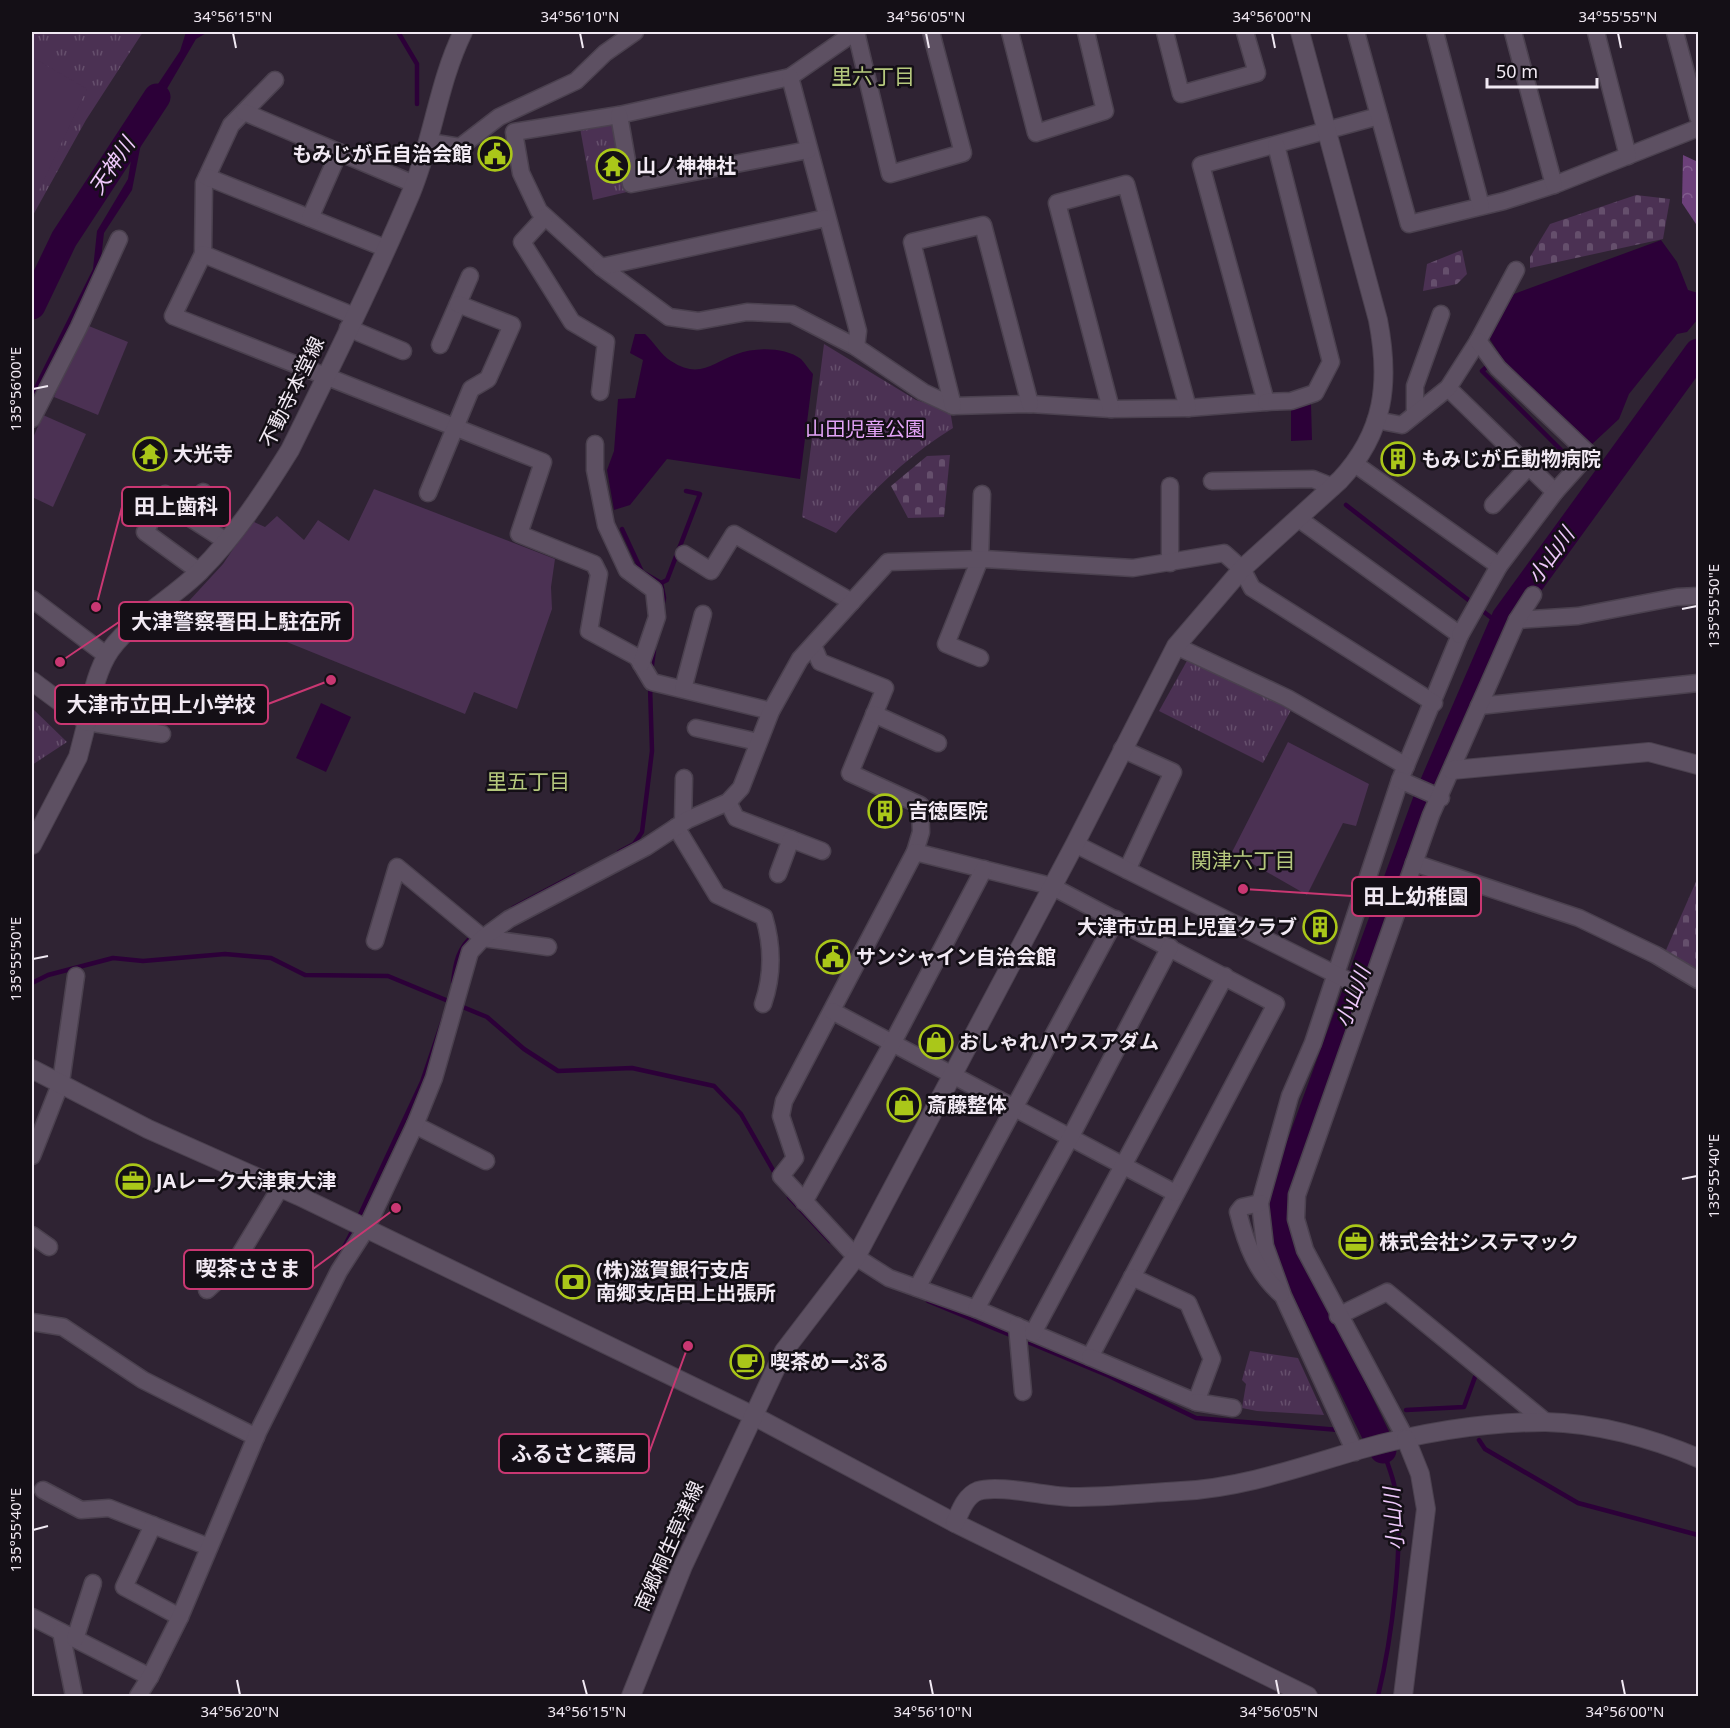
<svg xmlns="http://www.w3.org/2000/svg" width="1730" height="1728" font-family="'Noto Sans','Noto Sans JP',sans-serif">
  <defs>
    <pattern id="forest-crowns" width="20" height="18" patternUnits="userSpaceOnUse" patternTransform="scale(1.5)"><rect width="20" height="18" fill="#6c407a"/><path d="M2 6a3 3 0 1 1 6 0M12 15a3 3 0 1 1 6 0" fill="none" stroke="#815c8d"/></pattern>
    <pattern id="cemetery-stones" width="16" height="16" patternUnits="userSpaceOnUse" patternTransform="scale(1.5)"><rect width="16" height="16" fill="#4b3153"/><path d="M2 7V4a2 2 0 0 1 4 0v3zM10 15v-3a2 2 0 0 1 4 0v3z" fill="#654f6c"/></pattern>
    <pattern id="park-tufts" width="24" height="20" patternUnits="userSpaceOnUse" patternTransform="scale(1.5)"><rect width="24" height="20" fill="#4b3153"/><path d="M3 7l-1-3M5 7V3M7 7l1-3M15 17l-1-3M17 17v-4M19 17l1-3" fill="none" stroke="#654f6c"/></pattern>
  </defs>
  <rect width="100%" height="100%" fill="#2f2333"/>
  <path fill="url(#forest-crowns)" d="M 1683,155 L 1698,162 L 1698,227 L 1682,203 Z"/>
  <g fill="url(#cemetery-stones)">
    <path d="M 1636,195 L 1670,199 L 1663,239 L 1530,268 L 1530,257 L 1550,224 Z"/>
    <path d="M 1462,250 L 1467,274 L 1457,284 L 1423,291 L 1427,264 Z"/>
    <path d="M 950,455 L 944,517 L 908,518 L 891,486 L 927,456 Z"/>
    <path d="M 1698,877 L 1698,976 L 1663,957 Z"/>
  </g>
  <g fill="url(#park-tufts)">
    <path d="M 32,32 L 143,32 L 86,120 L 32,217 Z"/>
    <path d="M 613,122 L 627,192 L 593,200 L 580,128 Z"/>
    <path d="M 824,344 L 916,400 L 950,410 L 953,428 C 906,457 871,492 836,533 L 802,517 Z"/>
    <path d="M 1188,659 L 1291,710 L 1263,763 L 1159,711 Z"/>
    <path d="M 32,708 L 67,742 L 32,765 Z"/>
    <path d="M 1250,1351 L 1298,1358 L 1324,1415 L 1257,1411 L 1242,1408 L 1246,1384 L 1242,1380 Z"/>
  </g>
  <g fill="#4b3153">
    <path d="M 32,57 L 87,89 L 32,205 Z"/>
    <path d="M 84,324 L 128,342 L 98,415 L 54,397 Z"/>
    <path d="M 43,415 L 86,434 L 53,507 L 32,497 L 32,440 Z"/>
    <path d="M 374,489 L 555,559 L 551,587 L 552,609 L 517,709 L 474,692 L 465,714 L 188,602 L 223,564 L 252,521 L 265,527 L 277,516 L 304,540 L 318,520 L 349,541 Z"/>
    <path d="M 1288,742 L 1369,784 L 1356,826 L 1343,823 L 1307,895 L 1232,852 Z"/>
  </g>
  <g fill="#2c0038">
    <path d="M 186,32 L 208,32 L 196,39 L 144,128 L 132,190 L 104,233 L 101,259 L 57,363 L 32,406 L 32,391 L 93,269 L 97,231 L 128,179 L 137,123 L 150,96 L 180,51 Z"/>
    <path d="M 1661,240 L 1677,262 L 1688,290 L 1698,293 L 1698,319 L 1687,332 L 1677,334 L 1629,394 L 1619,419 L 1590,446 L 1503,360 L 1488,336 L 1514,294 Z"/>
    <path d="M 635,334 L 645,334 C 654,342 661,355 671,361 C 700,380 713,362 737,354 C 755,347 785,347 801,359 C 805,363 809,370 813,374 L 800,479 L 667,459 L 630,505 L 614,510 L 607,470 L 614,451 L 618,399 L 635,398 L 643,360 L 630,353 Z"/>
    <path d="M 1311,404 L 1312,440 L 1291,441 L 1291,408 Z"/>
    <path d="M 321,703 L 351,717 L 326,772 L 296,758 Z"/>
  </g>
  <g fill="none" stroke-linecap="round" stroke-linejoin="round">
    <g stroke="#2c0038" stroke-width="4.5">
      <path d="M 398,32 L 417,64 L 417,104"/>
      <path d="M 1500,355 L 1482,371 L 1567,456"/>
      <path d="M 1346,505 L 1502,626"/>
      <path d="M 622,529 L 642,572 L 661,583 L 664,598 L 662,607"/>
      <path d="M 661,583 L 667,580 L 700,494 L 686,491"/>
      <path d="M 651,672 L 654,650"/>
      <path d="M 619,852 L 634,844 L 642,832 L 652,751 L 650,686"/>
      <path d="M 513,908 L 575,875"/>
      <path d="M 32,983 L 48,975 L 113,958 L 143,961 L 225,954 L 271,958 L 305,975 L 388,976 L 487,1017 L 524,1049 L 558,1071 L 632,1068 L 714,1086 L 741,1114 L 777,1177"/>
      <path d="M 453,983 C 455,964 458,947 474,935"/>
      <path d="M 789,1197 L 830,1241"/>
      <path d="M 358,1219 L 422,1082 L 444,1017"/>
      <path d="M 338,1259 L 355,1226"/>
      <path d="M 928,1301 L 1015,1337"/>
      <path d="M 1023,1340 L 1109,1376 L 1196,1418 L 1339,1430"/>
      <path d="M 1406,1410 L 1464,1407 L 1475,1377"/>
      <path d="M 1479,1440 L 1485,1449 L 1578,1503 L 1698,1535"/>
      <path d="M 1378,1696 C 1391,1642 1405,1544 1395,1489 C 1393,1476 1387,1463 1383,1450"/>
    </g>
    <g stroke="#2c0038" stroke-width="27">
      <path d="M 32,306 L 64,239 L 157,97"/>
      <path d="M 1383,1450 L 1290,1259 L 1281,1221 L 1285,1180 L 1296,1156 L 1428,796 L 1505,618 L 1698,352"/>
    </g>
    <defs>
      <g id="street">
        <path d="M 855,32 L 790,77 L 619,115 L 514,132 L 521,173 L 539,211 L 601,267 L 669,317 L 698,321 L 747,312 L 792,314 L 856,347 L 923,392 L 953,406 L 1030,404 L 1111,409 L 1188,408 L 1266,402 L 1201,165 L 1379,116"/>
        <path d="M 856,32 L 890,174 L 963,153 L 931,32"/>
        <path d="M 1010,32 L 1036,133 L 1105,111 L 1086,32"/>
        <path d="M 1165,32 L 1181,94 L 1257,73 L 1245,32"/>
        <path d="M 1356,32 L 1409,224 L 1504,201 L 1554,185 L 1698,128"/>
        <path d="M 1435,32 L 1481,206"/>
        <path d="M 1513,32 L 1554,185"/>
        <path d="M 1596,32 L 1628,156"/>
        <path d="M 1675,32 L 1698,117"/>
        <path d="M 790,77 L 858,331 L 856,347"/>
        <path d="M 275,80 L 231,125 L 204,183 L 203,254 L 173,316 L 543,462 L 519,534 L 594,564 L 599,574 L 589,631 L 637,657 L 652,682 L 771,711"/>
        <path d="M 244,112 L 414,184"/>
        <path d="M 619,115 L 631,184 L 808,150"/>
        <path d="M 429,142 L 460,147 L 499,117 L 576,81 L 605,53 L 635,32"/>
        <path d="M 207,177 L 385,248"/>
        <path d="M 545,217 L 522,242 L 572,322 L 606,342 L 600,392"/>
        <path d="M 310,218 L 339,152"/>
        <path d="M 203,254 L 354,316"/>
        <path d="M 601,267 L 826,218"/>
        <path d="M 348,328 L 403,351"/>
        <path d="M 440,345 L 470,276"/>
        <path d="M 1448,388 L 1555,492"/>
        <path d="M 1266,402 L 1291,401 L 1315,393 L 1331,362 L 1276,145"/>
        <path d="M 953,406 L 912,242 L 983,225 L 1030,404"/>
        <path d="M 1111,409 L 1057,203 L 1126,184 L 1188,408"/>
        <path d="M 1415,414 L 1415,386 L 1441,314"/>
        <path d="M 32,419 L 79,327 L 119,239"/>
        <path d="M 1376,420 L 1402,425 L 1448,388 L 1478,341 L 1516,270"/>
        <path d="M 595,444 L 595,470 L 606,525 L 627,570 L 654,590 L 657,617 L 641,664"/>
        <path d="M 1355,464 L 1499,566"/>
        <path d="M 1212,481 L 1313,479 L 1333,487"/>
        <path d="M 1170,486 L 1170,563"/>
        <path d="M 203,492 L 187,516 L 226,541"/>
        <path d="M 428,493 L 471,389 L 488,379 L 512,325 L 458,304"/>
        <path d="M 165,494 L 145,532 L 200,572"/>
        <path d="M 1493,505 L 1529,466"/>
        <path d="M 1299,519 L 1460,635 L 1400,780 L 1313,1043 L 1290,1096 L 1260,1203 L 1265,1246 L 1283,1296 L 1355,1452"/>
        <path d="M 684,554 L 711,571 L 734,534 L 852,602"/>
        <path d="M 32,599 L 106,655"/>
        <path d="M 1517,620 L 1578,616 L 1677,597 L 1698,596"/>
        <path d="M 1460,635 L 1499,566 L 1555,492 L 1589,454 L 1498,368 L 1478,341"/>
        <path d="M 813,645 L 820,662 L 885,688 L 850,773 L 920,805 L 921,832 L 915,852"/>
        <path d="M 1176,646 L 1287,698 L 1406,766"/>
        <path d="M 980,658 L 946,644 L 980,559 L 982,494"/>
        <path d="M 683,689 L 703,614"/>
        <path d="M 1479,706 L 1698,683"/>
        <path d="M 874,714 L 938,743"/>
        <path d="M 87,722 L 162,734"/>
        <path d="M 696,728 L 758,742"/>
        <path d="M 1122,749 L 1173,772 L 1127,870"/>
        <path d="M 1400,780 L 1441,798"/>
        <path d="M 728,802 L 736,818 L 822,851"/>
        <path d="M 683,822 L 684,778"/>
        <path d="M 676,827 L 717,895 L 764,917 C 773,947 773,975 763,1004"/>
        <path d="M 1075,844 L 1369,991"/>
        <path d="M 915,852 L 1051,886 L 1276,1004 L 1090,1357 L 976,1309 L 889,1278 L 856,1257 L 781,1176 L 795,1158 L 781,1116 L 784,1101 Z"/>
        <path d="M 1414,863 L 1579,918 L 1656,955 L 1698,980"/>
        <path d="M 778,874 L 791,839"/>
        <path d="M 375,941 L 397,867 L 483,938 L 548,947"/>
        <path d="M 832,1011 L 1175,1193"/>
        <path d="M 415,1125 L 486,1161"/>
        <path d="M 32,1156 L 61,1082 L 76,976"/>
        <path d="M 804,1202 L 893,1042 L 984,869"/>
        <path d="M 1260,1203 L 1242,1207 L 1238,1212 C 1246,1244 1256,1272 1281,1294"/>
        <path d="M 32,1235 L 49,1247"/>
        <path d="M 917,1288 L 1116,919"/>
        <path d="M 207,1290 L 233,1266 L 280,1188"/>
        <path d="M 976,1309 L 1070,1138 L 1170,947"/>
        <path d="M 1338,1316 L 1387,1292 L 1546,1422"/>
        <path d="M 32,1322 L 63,1327 L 143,1380 L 256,1437"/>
        <path d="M 1017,1326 L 1023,1392"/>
        <path d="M 1033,1333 L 1225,976"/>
        <path d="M 1090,1357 L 1196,1402 L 1212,1359 L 1188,1303 L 1132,1277"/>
        <path d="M 1196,1402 L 1233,1408"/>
        <path d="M 1406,1439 L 1305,1250 L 1296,1219 L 1297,1195 L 1431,815 L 1517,620 L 1533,595"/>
        <path d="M 43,1490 L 81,1510 L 109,1508 L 209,1547"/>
        <path d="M 153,1525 L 124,1587 L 180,1617"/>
        <path d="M 32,1617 L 150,1677"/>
        <path d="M 61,1632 L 74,1696"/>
        <path d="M 75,1639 L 93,1583"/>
        <path d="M 138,1696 L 150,1677 L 180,1617 L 258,1432 L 339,1271 L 366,1229 L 415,1125 L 434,1078 L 470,952 L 483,938 L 509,919 L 646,847 L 687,820 L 728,802 L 741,788 L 771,711 L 800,659 L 888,562 L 984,559 L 1133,568 L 1224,553 L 1242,569 L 1252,588 L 1434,703"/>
      </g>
      <g id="secondary">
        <path d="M 32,681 L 87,722 L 78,757 L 32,845"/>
        <path d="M 87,722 C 91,700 95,677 106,657 C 123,625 174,598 200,571 C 235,536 264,492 290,450 C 332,365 374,280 411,193 C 433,140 438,83 463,32"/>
        <path d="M 1452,770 L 1649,752 L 1698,765"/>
        <path d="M 32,1069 L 148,1129 L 299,1196 L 752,1415 L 955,1523 L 1308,1696"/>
        <path d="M 955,1523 C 960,1512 965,1496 978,1491 C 998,1484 1049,1497 1073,1497 C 1109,1497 1145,1493 1181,1491 C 1243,1488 1303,1466 1362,1449 C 1420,1433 1484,1422 1545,1422 C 1596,1423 1652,1438 1698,1458"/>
        <path d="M 631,1696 L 683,1566 L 784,1351 L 856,1257 L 1075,844 L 1176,646 L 1242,569 L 1340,480 C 1385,432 1390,382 1378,320 L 1300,32"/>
        <path d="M 1403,1696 L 1426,1509 L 1420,1474 L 1406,1439"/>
      </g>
    </defs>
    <use href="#street" stroke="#4b414f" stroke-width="19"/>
    <use href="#secondary" stroke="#4b414f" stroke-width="20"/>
    <use href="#street" stroke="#5d5062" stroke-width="16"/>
    <use href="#secondary" stroke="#5d5062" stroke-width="18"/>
  </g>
  <path fill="none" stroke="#f1e9f3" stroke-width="2" d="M 233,33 L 236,48M 580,33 L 583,48M 926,33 L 929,48M 1272,33 L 1275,48M 1618,33 L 1621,48M 33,389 L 48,386M 1682,609 L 1697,606M 33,959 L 48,956M 1682,1179 L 1697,1176M 33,1530 L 48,1526M 237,1680 L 240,1695M 583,1680 L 587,1695M 930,1680 L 933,1695M 1276,1680 L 1279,1695M 1622,1680 L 1625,1695"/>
  <defs>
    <symbol id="civic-ring" viewBox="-11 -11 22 22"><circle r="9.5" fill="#140f16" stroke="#aac719" stroke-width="1.5"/><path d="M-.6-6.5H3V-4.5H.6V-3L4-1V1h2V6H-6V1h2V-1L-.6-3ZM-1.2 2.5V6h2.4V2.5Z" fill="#aac719"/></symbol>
    <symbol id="temple-ring" viewBox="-11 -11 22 22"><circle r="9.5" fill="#140f16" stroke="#aac719" stroke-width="1.5"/><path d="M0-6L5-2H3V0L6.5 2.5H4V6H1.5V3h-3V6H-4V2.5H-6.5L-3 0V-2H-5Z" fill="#aac719"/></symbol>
    <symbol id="building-ring" viewBox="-11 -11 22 22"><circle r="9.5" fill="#140f16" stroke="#aac719" stroke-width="1.5"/><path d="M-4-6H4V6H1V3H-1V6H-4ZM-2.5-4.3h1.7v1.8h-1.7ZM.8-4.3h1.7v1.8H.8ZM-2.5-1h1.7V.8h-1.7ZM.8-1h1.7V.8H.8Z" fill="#aac719"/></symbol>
    <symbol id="shop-ring" viewBox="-11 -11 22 22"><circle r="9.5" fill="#140f16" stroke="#aac719" stroke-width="1.5"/><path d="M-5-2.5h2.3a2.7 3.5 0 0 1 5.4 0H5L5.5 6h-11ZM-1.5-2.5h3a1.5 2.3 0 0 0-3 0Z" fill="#aac719"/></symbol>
    <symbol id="office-ring" viewBox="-11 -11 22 22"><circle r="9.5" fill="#140f16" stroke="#aac719" stroke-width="1.5"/><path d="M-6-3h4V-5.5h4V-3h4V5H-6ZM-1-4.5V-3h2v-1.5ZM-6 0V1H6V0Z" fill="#aac719"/></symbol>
    <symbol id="bank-ring" viewBox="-11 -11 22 22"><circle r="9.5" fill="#140f16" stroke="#aac719" stroke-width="1.5"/><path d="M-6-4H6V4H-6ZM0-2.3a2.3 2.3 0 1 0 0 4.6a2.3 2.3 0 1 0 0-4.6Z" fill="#aac719"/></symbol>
    <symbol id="cafe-ring" viewBox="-11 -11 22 22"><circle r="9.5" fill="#140f16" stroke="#aac719" stroke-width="1.5"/><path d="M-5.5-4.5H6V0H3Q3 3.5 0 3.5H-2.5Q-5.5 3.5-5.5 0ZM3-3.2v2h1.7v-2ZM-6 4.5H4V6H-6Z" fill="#aac719"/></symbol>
  </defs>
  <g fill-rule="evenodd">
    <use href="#civic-ring" x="476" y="135" width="38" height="38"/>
    <use href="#temple-ring" x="594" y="147" width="38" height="38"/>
    <use href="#temple-ring" x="131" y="435" width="38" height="38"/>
    <use href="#building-ring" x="1379" y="440" width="38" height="38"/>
    <use href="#building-ring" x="866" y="792" width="38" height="38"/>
    <use href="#building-ring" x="1301" y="908" width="38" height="38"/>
    <use href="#civic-ring" x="814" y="938" width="38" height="38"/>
    <use href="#shop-ring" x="917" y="1023" width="38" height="38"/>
    <use href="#shop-ring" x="885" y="1086" width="38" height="38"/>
    <use href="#office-ring" x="114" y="1162" width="38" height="38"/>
    <use href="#office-ring" x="1337" y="1223" width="38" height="38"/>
    <use href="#bank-ring" x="554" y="1263" width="38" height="38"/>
    <use href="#cafe-ring" x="728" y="1343" width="38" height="38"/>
  </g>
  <g text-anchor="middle" stroke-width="5" stroke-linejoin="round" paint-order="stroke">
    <g font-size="20" font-weight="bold" fill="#f1e9f3" stroke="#140f16" text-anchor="start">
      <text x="472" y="161" text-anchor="end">もみじが丘自治会館</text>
      <text x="636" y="173">山ノ神神社</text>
      <text x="173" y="461">大光寺</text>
      <text x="1421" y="466">もみじが丘動物病院</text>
      <text x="908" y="818">吉徳医院</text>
      <text x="1297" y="934" text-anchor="end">大津市立田上児童クラブ</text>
      <text x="856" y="964">サンシャイン自治会館</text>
      <text x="959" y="1049">おしゃれハウスアダム</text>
      <text x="927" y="1112">斎藤整体</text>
      <text x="156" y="1188">JAレーク大津東大津</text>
      <text x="1379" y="1249">株式会社システマック</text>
      <text x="596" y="1277">(株)滋賀銀行支店<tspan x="596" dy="23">南郷支店田上出張所</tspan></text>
      <text x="770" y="1369">喫茶めーぷる</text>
    </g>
    <g font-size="20" fill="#f1e9f3" stroke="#140f16">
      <text transform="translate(292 392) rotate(-64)" y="7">不動寺本堂線</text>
      <text transform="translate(669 1546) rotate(-66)" y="7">南郷桐生草津線</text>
    </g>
    <g font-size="20" fill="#e4a4f8" stroke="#140f16">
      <text x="865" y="436">山田児童公園</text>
    </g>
    <g font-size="21" fill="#b5c87d" stroke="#140f16">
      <text x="873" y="84">里六丁目</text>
      <text x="528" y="789">里五丁目</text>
      <text x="1243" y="868">関津六丁目</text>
    </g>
    <g font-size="21" font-style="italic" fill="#efc9fc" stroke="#140f16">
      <text transform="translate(112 166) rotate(-56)" y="7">天神川</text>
      <text transform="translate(1551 556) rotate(-54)" y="7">小山川</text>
      <text transform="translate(1353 997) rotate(-70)" y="7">小山川</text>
      <text transform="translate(1394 1519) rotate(-94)" y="7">小山川</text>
    </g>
  </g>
  <path fill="none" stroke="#c93772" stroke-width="2" d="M96 607L122 507M60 662L119 622M331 680L268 704M1243 889L1352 896M396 1208L313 1269M688 1346L649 1453"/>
  <g fill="#c93772" stroke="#140f16" stroke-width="2">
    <circle cx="96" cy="607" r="6"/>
    <circle cx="60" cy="662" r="6"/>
    <circle cx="331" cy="680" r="6"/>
    <circle cx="1243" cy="889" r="6"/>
    <circle cx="396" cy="1208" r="6"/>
    <circle cx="688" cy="1346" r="6"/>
  </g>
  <g fill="#140f16" stroke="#c93772" stroke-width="2">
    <rect x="122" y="487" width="108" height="39" rx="6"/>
    <rect x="119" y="602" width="234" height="39" rx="6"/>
    <rect x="55" y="685" width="213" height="39" rx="6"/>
    <rect x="1352" y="877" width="129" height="39" rx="6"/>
    <rect x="184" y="1250" width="129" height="39" rx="6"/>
    <rect x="499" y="1434" width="150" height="39" rx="6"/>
  </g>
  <g font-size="21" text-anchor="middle" font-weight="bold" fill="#f1e9f3">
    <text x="176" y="514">田上歯科</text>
    <text x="236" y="629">大津警察署田上駐在所</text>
    <text x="161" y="712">大津市立田上小学校</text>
    <text x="1416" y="904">田上幼稚園</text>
    <text x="248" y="1276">喫茶ささま</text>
    <text x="574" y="1461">ふるさと薬局</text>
  </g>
  <rect width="1730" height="1728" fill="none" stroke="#140f16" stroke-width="66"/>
  <path d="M1487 78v9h110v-9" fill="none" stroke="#f1e9f3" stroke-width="3"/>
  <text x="1496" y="78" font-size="18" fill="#f1e9f3" stroke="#140f16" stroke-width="4.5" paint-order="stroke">50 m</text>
  <rect x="33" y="33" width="1664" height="1662" fill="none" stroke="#f1e9f3" stroke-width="2"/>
  <g font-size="15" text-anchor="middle" fill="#f1e9f3">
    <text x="233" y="22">34°56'15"N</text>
    <text x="580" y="22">34°56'10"N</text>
    <text x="926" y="22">34°56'05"N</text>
    <text x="1272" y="22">34°56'00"N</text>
    <text x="1618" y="22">34°55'55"N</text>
    <text transform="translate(16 389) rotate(-90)" y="5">135°56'00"E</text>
    <text transform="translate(1714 606) rotate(-90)" y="5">135°55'50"E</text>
    <text transform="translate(16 959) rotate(-90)" y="5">135°55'50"E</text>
    <text transform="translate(1714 1176) rotate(-90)" y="5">135°55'40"E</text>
    <text transform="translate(16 1530) rotate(-90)" y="5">135°55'40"E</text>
    <text x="240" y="1717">34°56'20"N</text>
    <text x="587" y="1717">34°56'15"N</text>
    <text x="933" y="1717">34°56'10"N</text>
    <text x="1279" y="1717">34°56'05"N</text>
    <text x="1625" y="1717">34°56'00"N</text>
  </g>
</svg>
